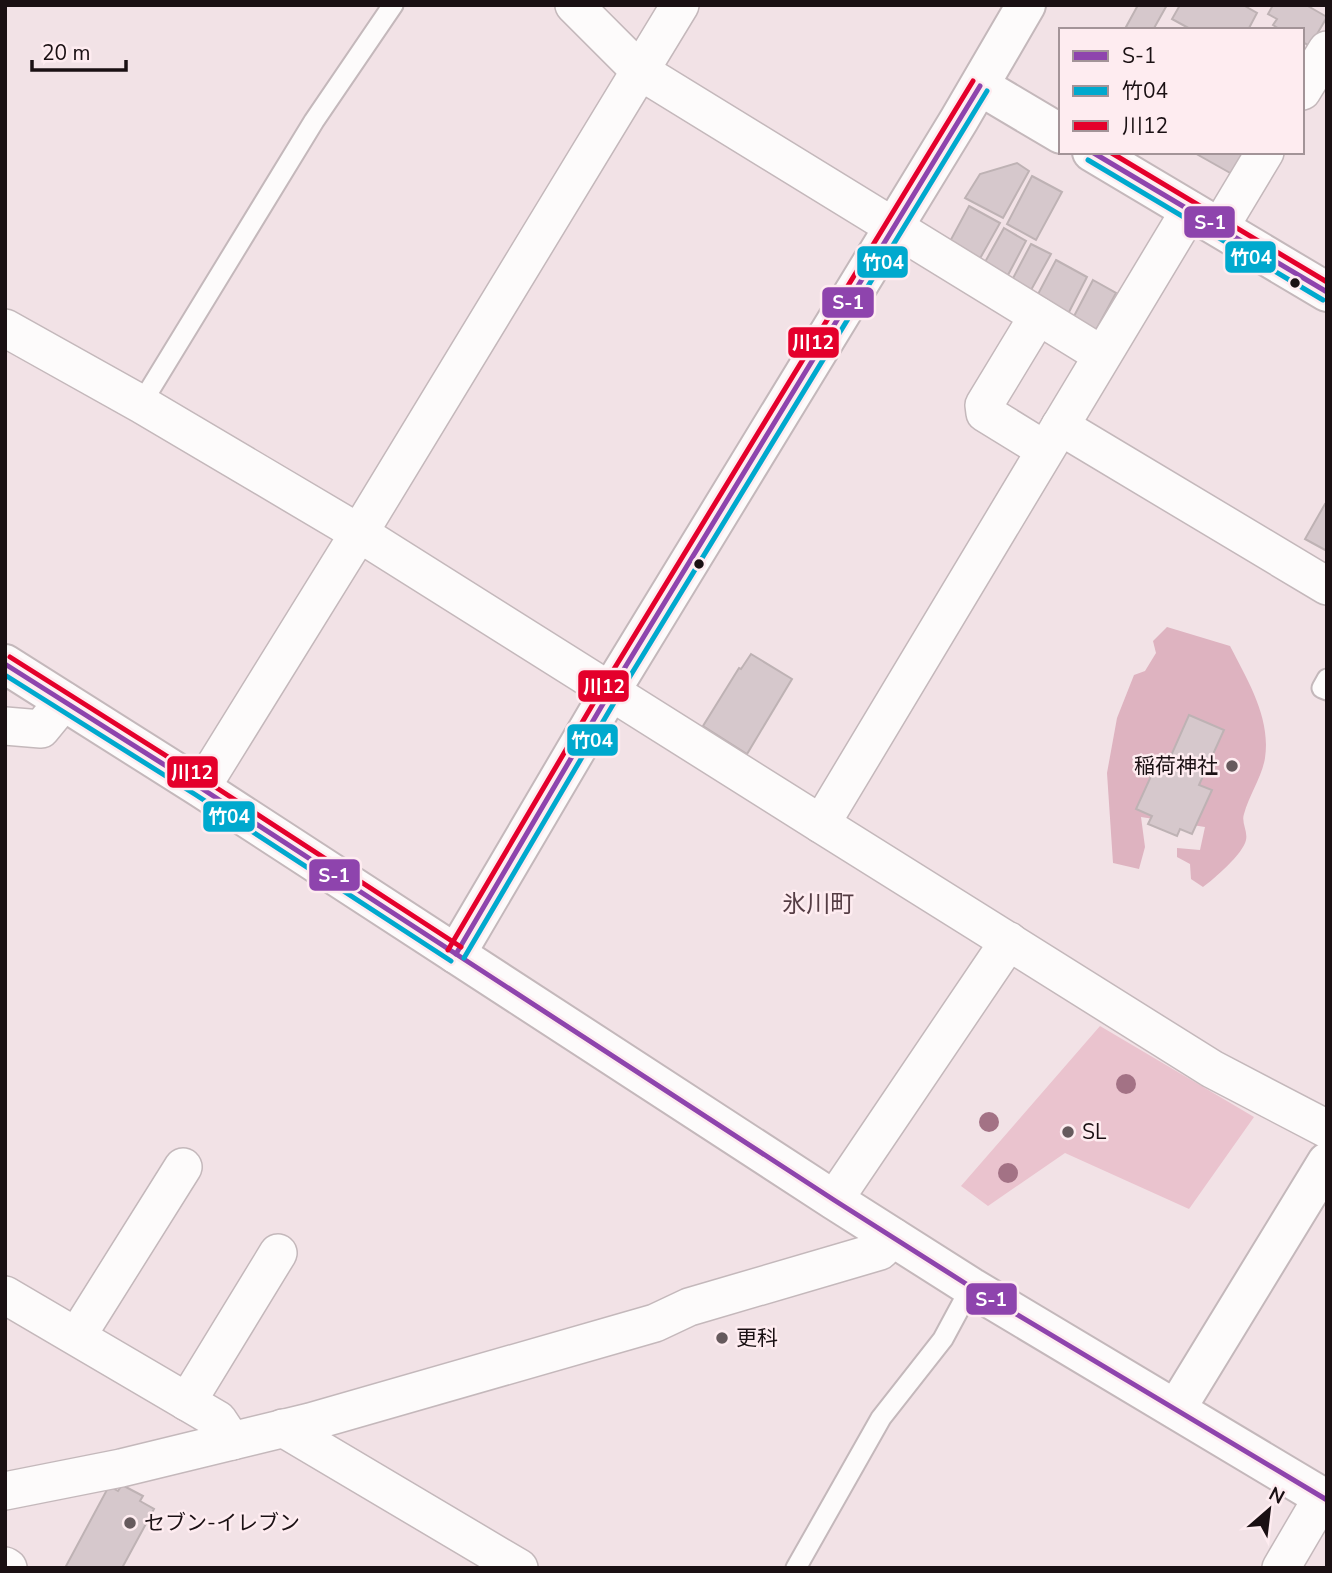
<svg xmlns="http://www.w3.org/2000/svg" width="1332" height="1573" font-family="'Nunito Sans','Noto Sans JP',sans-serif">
  <rect width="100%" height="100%" fill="#f2e2e6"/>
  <path fill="#eac3ce" d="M 1100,1026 L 1254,1117 L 1189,1209 L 1065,1153 L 988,1206 L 961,1186 Z"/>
  <path fill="#deb3c0" d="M 1167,627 L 1230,646 C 1248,681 1271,718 1265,758 C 1262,777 1249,795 1244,814 C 1241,822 1248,831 1246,840 C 1243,854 1214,879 1203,887 L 1191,879 L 1190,864 L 1177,857 L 1177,848 L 1200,850 L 1205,827 L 1141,817 L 1145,847 L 1139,869 L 1113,863 L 1107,773 L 1117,718 L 1134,675 L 1145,671 L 1156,653 L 1153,641 Z"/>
  <g fill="#d6c8cc" stroke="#beb2b4" stroke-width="2">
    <path d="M 1138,5 L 1167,5 L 1153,30 L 1131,30 L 1126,27 Z"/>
    <path d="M 1180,5 L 1243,5 L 1257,13 L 1248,30 L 1192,30 L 1172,19 Z"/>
    <path d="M 1273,5 L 1306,5 L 1327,17 L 1310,46 L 1302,42 L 1302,30 L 1281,30 L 1273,25 L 1277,19 L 1268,14 Z"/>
    <path d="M 1193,152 L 1244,152 L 1232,174 Z"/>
    <path d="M 1017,163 L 1029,171 L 1003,218 L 965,198 L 980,174 Z"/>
    <path d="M 1032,176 L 1062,192 L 1036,240 L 1007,224 Z"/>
    <path d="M 969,206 L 1000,223 L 978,262 L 948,245 Z"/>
    <path d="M 1004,228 L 1026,241 L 1008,275 L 985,262 Z"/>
    <path d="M 1031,244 L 1051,254 L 1030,292 L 1011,282 Z"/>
    <path d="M 1056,260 L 1087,277 L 1068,314 L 1037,296 Z"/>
    <path d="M 1093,280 L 1116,293 L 1096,330 L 1073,318 Z"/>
    <path d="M 1325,504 L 1327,505 L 1327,551 L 1305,539 Z"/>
    <path d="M 751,654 L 792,679 L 747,754 L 703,726 L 739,668 L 741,669 Z"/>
    <path d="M 1189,715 L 1224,730 L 1199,785 L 1212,790 L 1192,834 L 1180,829 L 1177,836 L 1148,824 L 1152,816 L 1136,809 L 1157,763 L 1166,767 Z"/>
    <path d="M 122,1485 L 143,1496 L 140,1501 L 154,1509 L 122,1568 L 65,1568 L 109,1486 L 118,1491 Z"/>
  </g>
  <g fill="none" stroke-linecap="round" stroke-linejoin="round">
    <defs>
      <g id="lane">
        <path d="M 141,404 L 314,121 L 393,5"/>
        <path d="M 1327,679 L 1322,688 L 1327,690"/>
        <path d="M 796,1568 L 881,1418 L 943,1339 L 971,1287"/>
      </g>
      <g id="street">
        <path d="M 574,5 L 640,71 L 1102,355"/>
        <path d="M 1302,91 L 1327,50"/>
        <path d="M 1220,227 L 1265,152"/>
        <path d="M 1038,316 L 984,405 L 985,413 L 1045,450"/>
        <path d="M 5,328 L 141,404 L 359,533 L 821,824 L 1212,1069 L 1327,1129"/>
        <path d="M 1060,426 L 1327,586"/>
        <path d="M 5,726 L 41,729 L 64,701"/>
        <path d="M 201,788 L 359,533 L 680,5"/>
        <path d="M 821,824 L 1190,210"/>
        <path d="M 834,1200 L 1009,941"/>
        <path d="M 5,1295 L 218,1420 L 232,1441"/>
        <path d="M 77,1336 L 183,1167"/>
        <path d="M 187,1402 L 278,1253"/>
        <path d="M 283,1428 L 519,1568"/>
        <path d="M 5,1491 L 121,1468 L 310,1422 L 655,1323 L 689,1307 L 880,1251 L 893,1237"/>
        <path d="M 5,1566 L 8,1568"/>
        <path d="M 1281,1568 L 1322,1498"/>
      </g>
      <g id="secondary">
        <path d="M 980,86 L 1061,134"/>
        <path d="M 1092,152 L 1327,292"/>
        <path d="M 5,664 L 201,788 L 834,1200 L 971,1287 L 1327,1500"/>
        <path d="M 456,954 L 610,692 L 959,120 L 1026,5"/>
        <path d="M 1176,1409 L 1327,1162"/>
      </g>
    </defs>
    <use href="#lane" stroke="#c4b8bb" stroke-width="23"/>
    <use href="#street" stroke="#c4b8bb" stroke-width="40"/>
    <use href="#secondary" stroke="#c4b8bb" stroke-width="42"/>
    <use href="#lane" stroke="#fdfbfb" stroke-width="19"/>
    <use href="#street" stroke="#fdfbfb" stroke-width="37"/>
    <use href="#secondary" stroke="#fdfbfb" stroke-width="38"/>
    <defs>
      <g id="bus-1">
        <path d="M 1092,152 L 1327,292"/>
        <path d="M 5,664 L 201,788 L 834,1200 L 971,1287 L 1327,1500"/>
        <path d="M 456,954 L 610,692 L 980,86"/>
      </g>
      <g id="bus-2">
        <path d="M 1088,160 L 1323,300"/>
        <path d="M 5,675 L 196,795 L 451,961"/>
        <path d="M 464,958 L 618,696 L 987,91"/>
      </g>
      <g id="bus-3">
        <path d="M 1110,152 L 1327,282"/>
        <path d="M 10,657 L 206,781 L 461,947"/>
        <path d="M 448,950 L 603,687 L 973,81"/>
      </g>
    </defs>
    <use href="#bus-1" stroke="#feecf0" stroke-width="10"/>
    <use href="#bus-2" stroke="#feecf0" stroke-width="10"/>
    <use href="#bus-3" stroke="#feecf0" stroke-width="10"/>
    <use href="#bus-1" stroke="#8e44ad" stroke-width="5"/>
    <use href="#bus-2" stroke="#00a9ce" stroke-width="5"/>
    <use href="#bus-3" stroke="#e4002b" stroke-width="5"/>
  </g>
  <g fill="#a37285">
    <circle cx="1126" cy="1084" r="10"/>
    <circle cx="989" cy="1122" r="10"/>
    <circle cx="1008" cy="1173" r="10"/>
  </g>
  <g fill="#1a1013" stroke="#feecf0" stroke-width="2.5">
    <circle cx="1295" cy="283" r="6"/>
    <circle cx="699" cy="564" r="6"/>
  </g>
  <g fill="#665a5d" stroke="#feecf0" stroke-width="2.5">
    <circle cx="1232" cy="766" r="7"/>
    <circle cx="1068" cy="1132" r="7"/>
    <circle cx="722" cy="1338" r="7"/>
    <circle cx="130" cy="1523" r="7"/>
  </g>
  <g text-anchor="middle" stroke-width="5" stroke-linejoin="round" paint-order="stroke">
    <g font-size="21" fill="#1a1013" stroke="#feecf0" text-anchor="start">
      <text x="1218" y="773" text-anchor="end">稲荷神社</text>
      <text x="1082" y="1139">SL</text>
      <text x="736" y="1345">更科</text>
      <text x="144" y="1530">セブン-イレブン</text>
    </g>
    <g font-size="24" fill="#553d44" stroke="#feecf0">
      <text x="818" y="912">氷川町</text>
    </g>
  </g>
  <g stroke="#feecf0" stroke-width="2.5">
    <rect x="1183" y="205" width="53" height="34" rx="7" fill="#8e44ad"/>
    <rect x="1224" y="240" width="53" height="34" rx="7" fill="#00a9ce"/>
    <rect x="856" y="245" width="53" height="34" rx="7" fill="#00a9ce"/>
    <rect x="821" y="286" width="54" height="33" rx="7" fill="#8e44ad"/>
    <rect x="787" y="326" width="53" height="33" rx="7" fill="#e4002b"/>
    <rect x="577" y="669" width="53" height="34" rx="7" fill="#e4002b"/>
    <rect x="566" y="723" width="53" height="34" rx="7" fill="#00a9ce"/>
    <rect x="166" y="755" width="53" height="34" rx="7" fill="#e4002b"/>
    <rect x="202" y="800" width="54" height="33" rx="7" fill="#00a9ce"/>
    <rect x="308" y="858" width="53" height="34" rx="7" fill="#8e44ad"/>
    <rect x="965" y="1282" width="53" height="34" rx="7" fill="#8e44ad"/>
  </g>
  <g font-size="19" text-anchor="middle" font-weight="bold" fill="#fff">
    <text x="1210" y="229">S-1</text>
    <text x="1251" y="264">竹04</text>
    <text x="883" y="269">竹04</text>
    <text x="848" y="309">S-1</text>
    <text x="813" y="349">川12</text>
    <text x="604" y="693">川12</text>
    <text x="592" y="747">竹04</text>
    <text x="192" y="779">川12</text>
    <text x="229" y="823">竹04</text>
    <text x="334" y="882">S-1</text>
    <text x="991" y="1306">S-1</text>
  </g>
  <rect width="1332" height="1573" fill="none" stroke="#1a1013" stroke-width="14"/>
  <rect x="1059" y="28" width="245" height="126" fill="#feecf0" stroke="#a39498" stroke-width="2"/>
  <rect x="1073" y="51" width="35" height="10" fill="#8e44ad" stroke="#a39498" stroke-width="2"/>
  <text x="1122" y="63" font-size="21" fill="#1a1013">S-1</text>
  <rect x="1073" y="86" width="35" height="10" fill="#00a9ce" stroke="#a39498" stroke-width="2"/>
  <text x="1122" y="98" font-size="21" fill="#1a1013">竹04</text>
  <rect x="1073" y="121" width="35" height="10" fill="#e4002b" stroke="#a39498" stroke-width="2"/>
  <text x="1122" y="133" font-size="21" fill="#1a1013">川12</text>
  <g transform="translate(1269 1510) rotate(28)" stroke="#feecf0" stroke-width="5" paint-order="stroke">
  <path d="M0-5L12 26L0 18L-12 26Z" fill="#1a1013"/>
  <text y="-10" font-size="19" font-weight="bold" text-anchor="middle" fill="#1a1013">N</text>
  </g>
  <path d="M32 60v10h94v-10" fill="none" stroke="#1a1013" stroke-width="3.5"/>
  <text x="42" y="60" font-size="21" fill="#1a1013" stroke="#feecf0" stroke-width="5" paint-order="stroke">20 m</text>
</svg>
